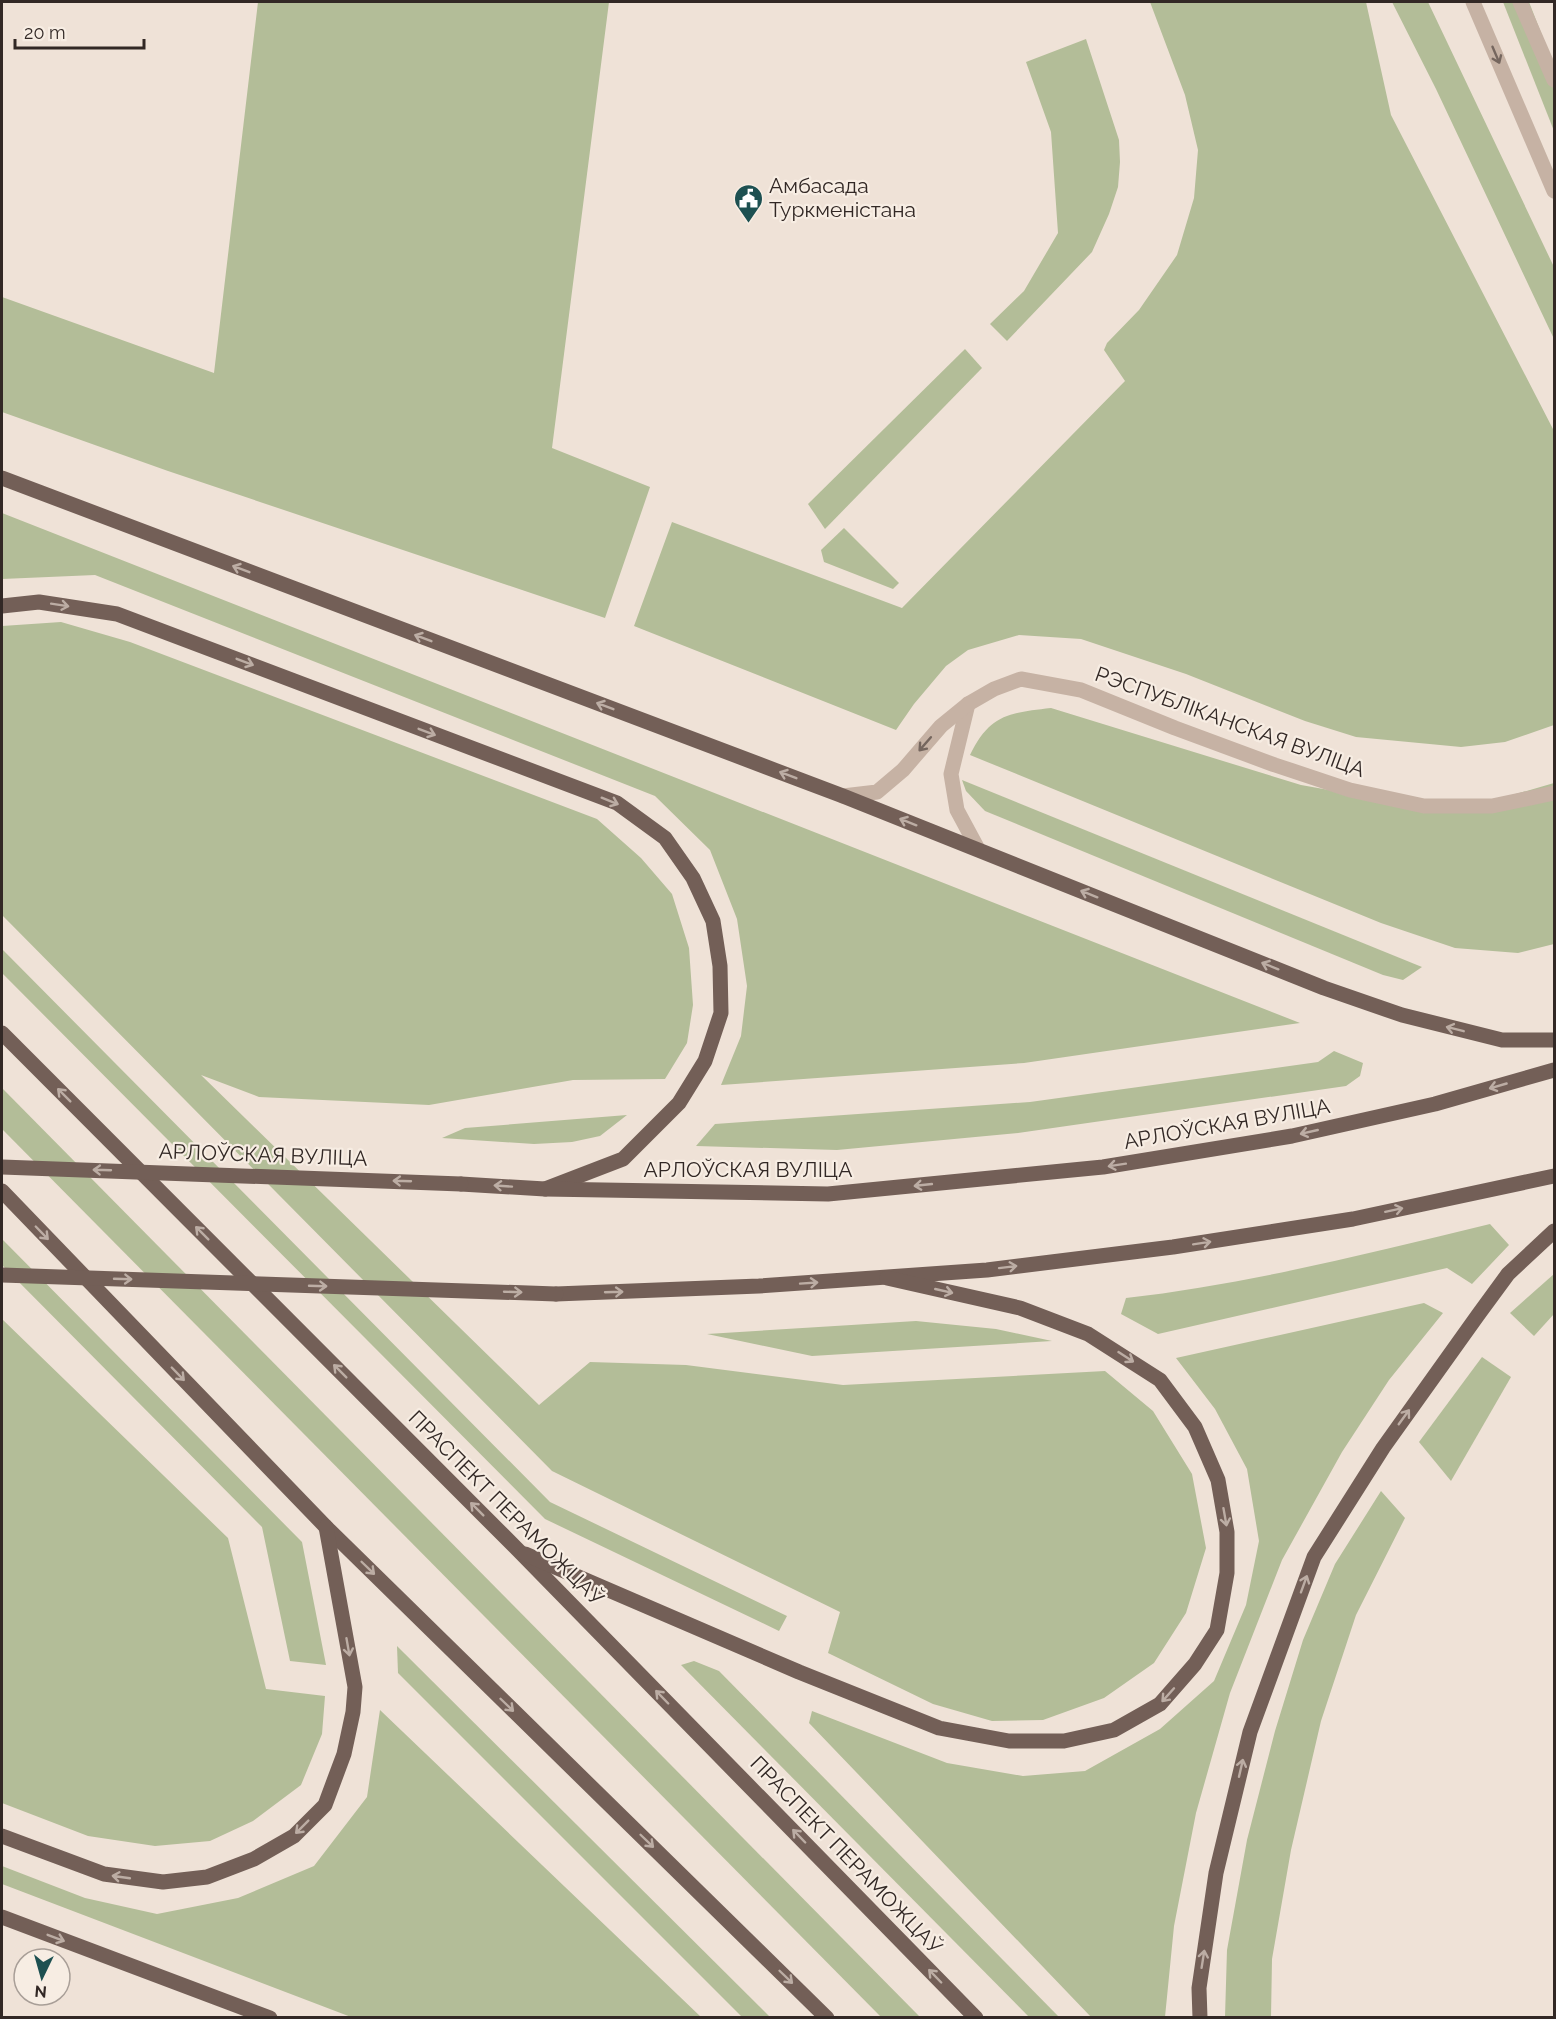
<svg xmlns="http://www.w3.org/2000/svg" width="1556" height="2019" font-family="Raleway,sans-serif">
  <rect width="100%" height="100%" fill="#efe2d7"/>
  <g fill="#b3bd98">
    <path d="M 258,2 L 609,2 L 552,448 L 650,487 L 605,618 L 168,471 L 2,412 L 2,297 L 214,373 Z"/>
    <path d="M 1150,2 L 1366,2 L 1391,115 L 1554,431 L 1554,725 L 1505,742 L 1461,747 L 1356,737 L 1305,721 L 1186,674 L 1081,639 L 1019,635 L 968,650 L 946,666 L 914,704 L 896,730 L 634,626 L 672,522 L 902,608 L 1125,381 L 1104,350 L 1107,343 L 1139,310 L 1177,255 L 1194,198 L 1198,150 L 1185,95 Z"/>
    <path d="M 1392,2 L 1428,2 L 1554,267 L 1554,339 L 1436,89 Z"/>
    <path d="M 1503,2 L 1529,2 L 1554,66 L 1554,131 Z"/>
    <path d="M 1086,39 L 1119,140 L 1120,162 L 1118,187 L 1109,214 L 1092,252 L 1007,341 L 990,324 L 1024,291 L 1058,233 L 1051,132 L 1026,62 Z"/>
    <path d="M 965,349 L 982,368 L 825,529 L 808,504 Z"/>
    <path d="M 2,513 L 1300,1023 L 1024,1063 L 721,1085 L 741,1036 L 747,986 L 737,919 L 710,850 L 655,796 L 95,575 L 2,579 Z"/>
    <path d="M 844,528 L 899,583 L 893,589 L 824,562 L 821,550 Z"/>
    <path d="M 61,622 L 130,642 L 597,819 L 641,858 L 672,894 L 689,948 L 693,1005 L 687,1043 L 665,1079 L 573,1080 L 429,1105 L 259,1097 L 201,1075 L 539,1405 L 590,1362 L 686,1365 L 843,1385 L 1105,1371 L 1153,1411 L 1192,1474 L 1206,1548 L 1186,1613 L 1154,1663 L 1104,1698 L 1043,1720 L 992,1721 L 933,1704 L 828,1653 L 840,1612 L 552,1471 L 2,915 L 2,626 Z"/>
    <path d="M 1051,708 L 1301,785 L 1380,799 L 1488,802 L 1554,783 L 1554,944 L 1518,953 L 1455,948 L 1381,923 L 970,755 C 990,714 1009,713 1051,708 Z"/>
    <path d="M 962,780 L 1422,967 L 1403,980 L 1383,975 L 985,811 L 966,791 Z"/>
    <path d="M 2,949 L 550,1502 L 787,1616 L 779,1631 L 545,1519 L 2,973 Z"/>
    <path d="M 1334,1051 L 1363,1063 L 1360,1076 L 1346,1086 L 1018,1133 L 837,1150 L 696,1146 L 715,1124 L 1030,1102 L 1318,1062 Z"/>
    <path d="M 2,1088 L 920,2017 L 881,2017 L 2,1129 Z"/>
    <path d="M 627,1115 L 600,1136 L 572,1142 L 534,1144 L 442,1138 L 465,1128 Z"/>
    <path d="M 1490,1224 L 1509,1245 L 1472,1284 L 1447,1268 L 1158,1334 L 1121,1314 L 1126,1298 C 1249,1284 1370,1253 1490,1224 Z"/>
    <path d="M 2,1239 L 302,1542 L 326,1665 L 290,1661 L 262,1527 L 2,1265 Z"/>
    <path d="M 1554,1274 L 1554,1314 L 1534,1336 L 1510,1313 Z"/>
    <path d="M 1424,1303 L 1443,1313 L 1389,1380 L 1342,1452 L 1282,1560 L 1230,1693 L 1196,1813 L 1174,1926 L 1165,2017 L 1091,2017 L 809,1723 L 812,1711 L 947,1763 L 1023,1776 L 1085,1771 L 1160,1729 L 1214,1681 L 1246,1605 L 1259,1541 L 1247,1469 L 1215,1409 L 1176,1358 Z"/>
    <path d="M 2,1319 L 228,1538 L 266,1689 L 325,1696 L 322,1734 L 301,1785 L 253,1821 L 210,1841 L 155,1846 L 88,1836 L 2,1803 Z"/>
    <path d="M 916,1321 L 996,1329 L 1052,1341 L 812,1356 L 707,1334 Z"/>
    <path d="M 1482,1357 L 1511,1377 L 1451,1481 L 1419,1442 Z"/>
    <path d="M 1381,1491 L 1405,1518 L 1356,1615 L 1321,1721 L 1291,1850 L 1272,1959 L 1271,2017 L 1225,2017 L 1227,1950 L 1247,1840 L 1275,1731 L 1303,1640 L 1335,1564 Z"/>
    <path d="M 397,1646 L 770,2017 L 742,2017 L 398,1673 Z"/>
    <path d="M 694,1661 L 719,1671 L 1059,2017 L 1029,2017 L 681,1665 Z"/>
    <path d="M 380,1710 L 701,2017 L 351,2017 L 2,1884 L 2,1866 L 85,1898 L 157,1914 L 238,1898 L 314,1866 L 367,1797 Z"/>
  </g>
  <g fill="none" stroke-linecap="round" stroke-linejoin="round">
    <g stroke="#c6b2a4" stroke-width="15">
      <path d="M 1473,2 L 1554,191"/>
      <path d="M 1520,2 L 1554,80"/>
      <path d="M 968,704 L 951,774 L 957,810 L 978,849"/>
      <path d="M 843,796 L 877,792 L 903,770 L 941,726 L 968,704 L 994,689 L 1021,679 L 1081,690 L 1175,728 L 1275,765 L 1350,790 L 1424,806 L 1492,806 L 1554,793"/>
    </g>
    <g stroke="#735f57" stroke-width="15">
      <path d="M 2,478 L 843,796 L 1324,988 L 1402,1015 L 1502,1040 L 1554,1040"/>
      <path d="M 2,606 L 39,602 L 117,614 L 617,803 L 665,838 L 693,878 L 713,921 L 720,966 L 721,1013 L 705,1061 L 679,1103 L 623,1159 L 545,1189"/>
      <path d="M 2,1033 L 519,1551 L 976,2018"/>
      <path d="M 461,1184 L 545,1189 L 828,1194 L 1103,1167 L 1292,1136 L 1435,1104 L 1554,1070"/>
      <path d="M 2,1191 L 326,1527 L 827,2018"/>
      <path d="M 556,1294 L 759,1286 L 987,1270 L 1173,1247 L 1353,1219 L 1554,1176"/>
      <path d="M 525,1554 L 799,1672 L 939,1728 L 1009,1741 L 1064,1741 L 1114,1730 L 1160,1704 L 1195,1664 L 1217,1630 L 1227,1573 L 1227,1532 L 1218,1480 L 1195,1427 L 1160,1380 L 1088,1334 L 1020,1308 L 887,1278"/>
      <path d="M 2,1836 L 104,1874 L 163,1882 L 207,1877 L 254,1859 L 294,1836 L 325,1805 L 344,1754 L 353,1712 L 355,1687 L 326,1527"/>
      <path d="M 2,1917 L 270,2018"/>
      <path d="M 1200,2018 L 1199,1988 L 1216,1873 L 1250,1732 L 1314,1557 L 1383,1448 L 1478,1315 L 1508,1274 L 1554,1231"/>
    </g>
    <g stroke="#735f57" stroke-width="15">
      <path d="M 2,1167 L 461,1184"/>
      <path d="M 2,1275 L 556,1294"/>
    </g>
  </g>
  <defs><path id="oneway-shaft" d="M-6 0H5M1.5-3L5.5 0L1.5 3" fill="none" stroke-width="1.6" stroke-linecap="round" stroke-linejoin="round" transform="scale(1.5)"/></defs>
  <g stroke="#75665e">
    <use href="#oneway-shaft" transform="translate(1496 55) rotate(67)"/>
    <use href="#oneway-shaft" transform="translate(925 744) rotate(131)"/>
  </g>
  <g stroke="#bcada4">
    <use href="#oneway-shaft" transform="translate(241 569) rotate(-159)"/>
    <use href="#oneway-shaft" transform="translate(60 605) rotate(9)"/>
    <use href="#oneway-shaft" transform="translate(423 638) rotate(-159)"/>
    <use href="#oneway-shaft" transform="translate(245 662) rotate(21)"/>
    <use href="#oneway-shaft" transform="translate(605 706) rotate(-159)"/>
    <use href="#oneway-shaft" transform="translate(427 732) rotate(21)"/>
    <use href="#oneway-shaft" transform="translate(788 775) rotate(-159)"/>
    <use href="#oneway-shaft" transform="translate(610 801) rotate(22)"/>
    <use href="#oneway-shaft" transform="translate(908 822) rotate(-158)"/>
    <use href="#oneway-shaft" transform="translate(1089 894) rotate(-158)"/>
    <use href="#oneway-shaft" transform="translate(1270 966) rotate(-158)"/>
    <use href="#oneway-shaft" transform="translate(1455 1029) rotate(-166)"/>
    <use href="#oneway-shaft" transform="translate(1498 1086) rotate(164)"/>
    <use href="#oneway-shaft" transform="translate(64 1095) rotate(-135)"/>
    <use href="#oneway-shaft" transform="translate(1309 1132) rotate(167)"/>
    <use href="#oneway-shaft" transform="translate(1117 1165) rotate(171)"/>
    <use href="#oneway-shaft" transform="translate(102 1170) rotate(-178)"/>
    <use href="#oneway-shaft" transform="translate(402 1181) rotate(-178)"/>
    <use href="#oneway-shaft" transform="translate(923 1185) rotate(174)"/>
    <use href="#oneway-shaft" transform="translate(503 1186) rotate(-176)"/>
    <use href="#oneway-shaft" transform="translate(1394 1210) rotate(-12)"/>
    <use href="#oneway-shaft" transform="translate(42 1233) rotate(46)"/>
    <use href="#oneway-shaft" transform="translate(202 1233) rotate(-135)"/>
    <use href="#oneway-shaft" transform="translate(1202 1243) rotate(-9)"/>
    <use href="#oneway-shaft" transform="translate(1008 1267) rotate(-7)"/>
    <use href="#oneway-shaft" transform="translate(123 1279) rotate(2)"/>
    <use href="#oneway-shaft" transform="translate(809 1283) rotate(-4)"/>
    <use href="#oneway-shaft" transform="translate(318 1286) rotate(2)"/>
    <use href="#oneway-shaft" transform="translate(944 1291) rotate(13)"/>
    <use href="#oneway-shaft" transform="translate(513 1292) rotate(2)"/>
    <use href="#oneway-shaft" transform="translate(614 1292) rotate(-2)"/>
    <use href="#oneway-shaft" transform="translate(1126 1357) rotate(33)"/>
    <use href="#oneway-shaft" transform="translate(340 1371) rotate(-135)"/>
    <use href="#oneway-shaft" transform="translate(178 1374) rotate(46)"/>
    <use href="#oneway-shaft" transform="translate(1404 1417) rotate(-54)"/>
    <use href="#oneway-shaft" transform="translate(477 1509) rotate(-135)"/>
    <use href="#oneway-shaft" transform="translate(1225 1517) rotate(80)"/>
    <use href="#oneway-shaft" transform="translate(368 1568) rotate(44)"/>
    <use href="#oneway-shaft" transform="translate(1304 1584) rotate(-70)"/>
    <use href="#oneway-shaft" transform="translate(348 1647) rotate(80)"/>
    <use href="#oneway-shaft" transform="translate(1168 1695) rotate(132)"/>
    <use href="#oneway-shaft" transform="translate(662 1697) rotate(-134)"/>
    <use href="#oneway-shaft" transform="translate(507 1705) rotate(44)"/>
    <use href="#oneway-shaft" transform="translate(1241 1768) rotate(-77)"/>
    <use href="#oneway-shaft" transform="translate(302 1827) rotate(135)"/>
    <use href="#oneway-shaft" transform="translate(799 1836) rotate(-134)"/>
    <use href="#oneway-shaft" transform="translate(647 1841) rotate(44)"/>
    <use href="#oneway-shaft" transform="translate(121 1877) rotate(-172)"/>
    <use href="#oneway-shaft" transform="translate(56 1938) rotate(21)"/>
    <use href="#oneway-shaft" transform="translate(1203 1959) rotate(-81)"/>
    <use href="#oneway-shaft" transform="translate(935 1976) rotate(-134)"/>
    <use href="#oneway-shaft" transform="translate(786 1977) rotate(44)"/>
  </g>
  <defs>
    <symbol id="civic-pin" viewBox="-11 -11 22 30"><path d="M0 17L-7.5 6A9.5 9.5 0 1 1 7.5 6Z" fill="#1d5051" stroke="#f7ede3"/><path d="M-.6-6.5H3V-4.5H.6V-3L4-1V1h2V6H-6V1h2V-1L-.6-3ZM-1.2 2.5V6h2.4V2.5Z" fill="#fff"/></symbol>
  </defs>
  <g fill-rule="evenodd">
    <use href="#civic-pin" x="732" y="182" width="33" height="45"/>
  </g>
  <g text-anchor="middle" stroke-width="4.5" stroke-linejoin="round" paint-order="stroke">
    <g font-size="21" fill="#322825" stroke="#f7ede3" text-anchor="start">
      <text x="769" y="193">Амбасада<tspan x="769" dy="24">Туркменістана</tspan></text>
    </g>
    <g font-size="21" fill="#322825" stroke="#f7ede3">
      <text transform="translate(1230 722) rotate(20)" y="7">РЭСПУБЛІКАНСКАЯ ВУЛІЦА</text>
      <text transform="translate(1227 1124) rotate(-10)" y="7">АРЛОЎСКАЯ ВУЛІЦА</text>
      <text transform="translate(263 1155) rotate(2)" y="7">АРЛОЎСКАЯ ВУЛІЦА</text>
      <text x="748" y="1177">АРЛОЎСКАЯ ВУЛІЦА</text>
      <text transform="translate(506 1508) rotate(45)" y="7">ПРАСПЕКТ ПЕРАМОЖЦАЎ</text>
      <text transform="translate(846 1855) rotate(46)" y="7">ПРАСПЕКТ ПЕРАМОЖЦАЎ</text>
    </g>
  </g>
  <rect width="1556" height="2019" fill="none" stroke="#322825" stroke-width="6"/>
  <g transform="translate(42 1977) rotate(185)"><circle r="28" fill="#f7ede3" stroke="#a89e97" stroke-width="1.5"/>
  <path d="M0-4.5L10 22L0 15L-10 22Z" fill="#1d5051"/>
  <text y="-9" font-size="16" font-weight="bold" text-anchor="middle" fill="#322825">N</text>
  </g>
  <path d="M15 39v9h129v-9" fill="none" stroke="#322825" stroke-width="3"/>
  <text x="24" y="39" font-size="18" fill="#322825" stroke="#f7ede3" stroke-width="4.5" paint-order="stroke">20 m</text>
</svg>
